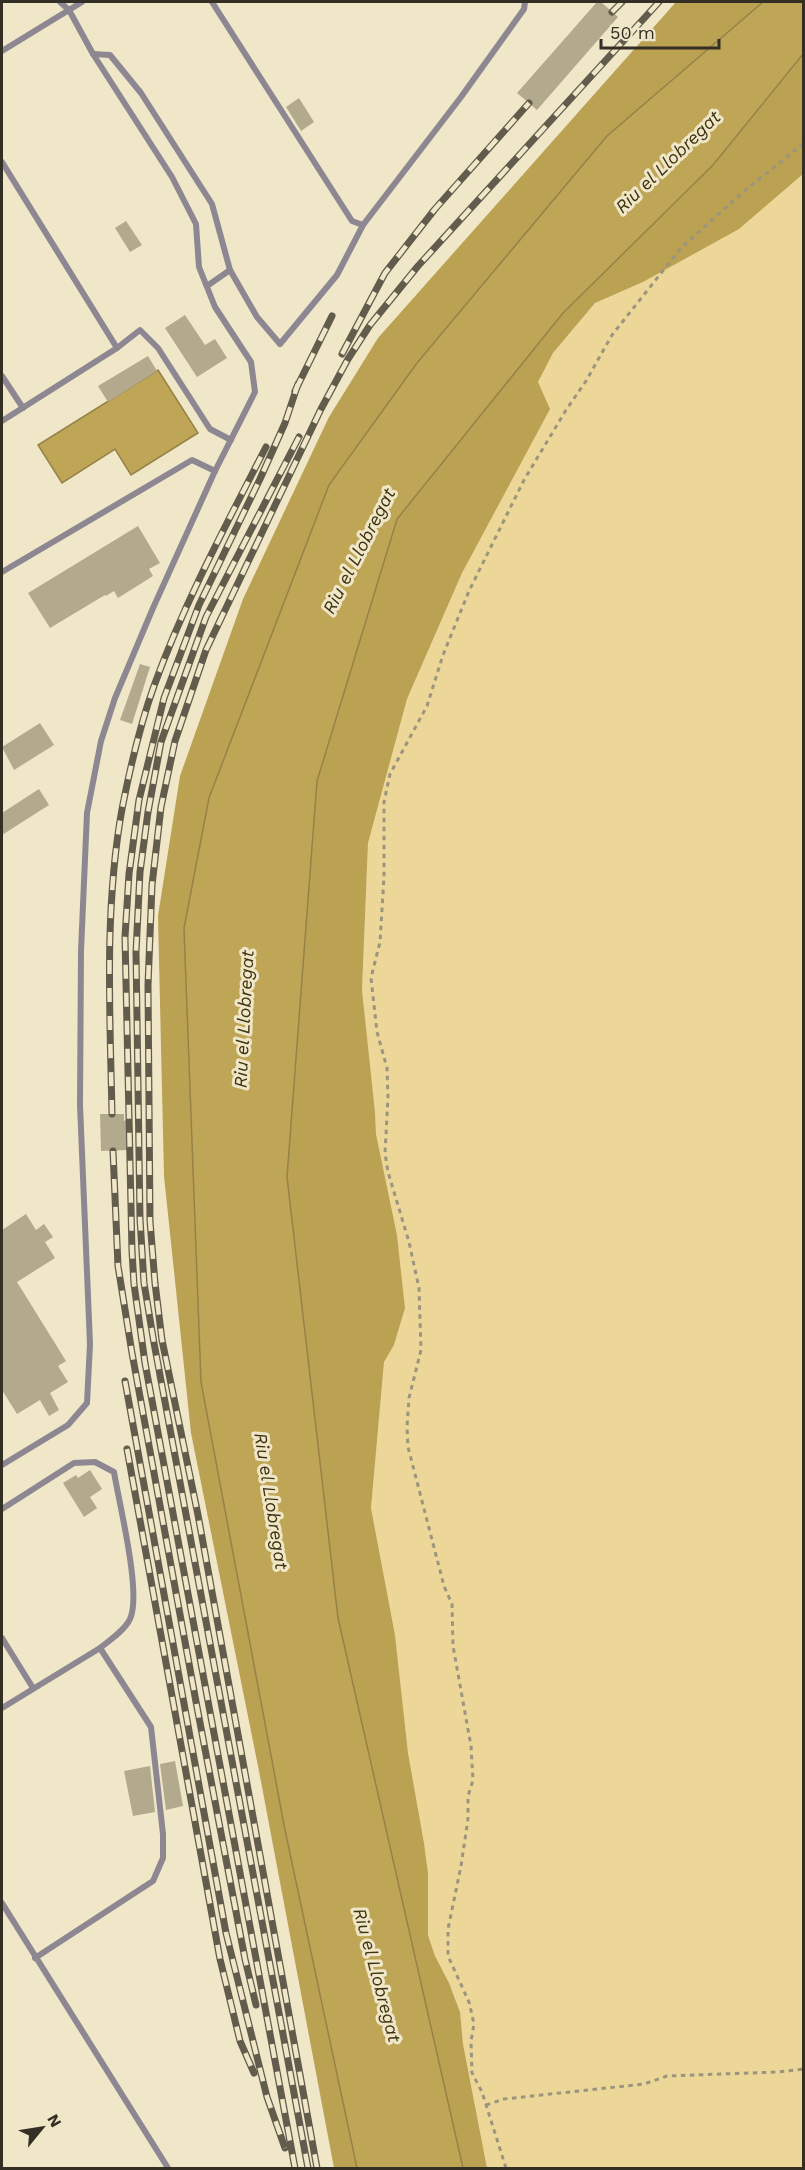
<svg xmlns="http://www.w3.org/2000/svg" width="805" height="2170" font-family="'Work Sans',sans-serif">
  <rect width="100%" height="100%" fill="#f0e6c8"/>
  <path fill="#ecd798" d="M 803,174 L 803,2168 L 487,2168 L 463,2044 L 460,2012 L 449,1983 L 435,1956 L 428,1935 L 427,1863 L 424,1843 L 408,1753 L 395,1635 L 371,1508 L 384,1362 L 394,1345 L 405,1308 L 397,1235 L 376,1134 L 375,1112 L 362,990 L 368,843 L 407,699 L 462,573 L 538,382 L 553,353 L 595,303 L 643,282 L 738,229 Z"/>
  <g fill="#bba152">
    <path d="M 676,2 L 763,2 L 607,136 L 417,363 L 329,485 L 209,798 L 185,927 L 201,1382 L 285,1830 L 357,2168 L 334,2168 L 259,1771 L 191,1433 L 164,1176 L 158,916 L 180,776 L 243,599 L 329,417 L 378,338 Z"/>
    <path d="M 803,54 L 803,174 L 739,229 L 643,282 L 595,303 L 553,353 L 538,382 L 550,409 L 462,573 L 407,699 L 368,843 L 362,990 L 375,1112 L 376,1134 L 397,1235 L 405,1308 L 394,1345 L 384,1362 L 371,1508 L 395,1635 L 408,1753 L 424,1843 L 428,1873 L 428,1935 L 435,1956 L 449,1983 L 460,2012 L 463,2044 L 487,2168 L 463,2168 L 338,1618 L 287,1177 L 317,781 L 397,519 L 563,313 L 713,165 Z"/>
  </g>
  <g fill="#bfa656" stroke="#958247" stroke-width="1.5">
    <path d="M 763,2 L 803,2 L 803,54 L 713,165 L 563,313 L 397,519 L 317,781 L 287,1177 L 338,1618 L 463,2168 L 357,2168 L 285,1830 L 201,1382 L 184,928 L 209,798 L 329,485 L 417,363 L 607,136 Z"/>
    <path d="M 158,370 L 198,433 L 131,475 L 115,449 L 62,483 L 38,445 Z"/>
  </g>
  <g fill="#b3aa8e">
    <path d="M 597,2 L 601,2 L 618,17 L 537,110 L 517,93 Z"/>
    <path d="M 299,98 L 314,122 L 301,131 L 286,107 Z"/>
    <path d="M 126,221 L 142,245 L 130,252 L 115,228 Z"/>
    <path d="M 185,315 L 205,345 L 215,339 L 227,358 L 197,377 L 165,328 Z"/>
    <path d="M 148,356 L 157,371 L 108,402 L 98,386 Z"/>
    <path d="M 138,526 L 160,563 L 149,569 L 153,576 L 118,598 L 114,591 L 106,596 L 105,595 L 50,628 L 28,593 Z"/>
    <path d="M 140,664 L 150,667 L 132,724 L 120,720 Z"/>
    <path d="M 40,723 L 54,745 L 14,770 L 2,747 Z"/>
    <path d="M 39,789 L 49,805 L 2,835 L 2,813 Z"/>
    <path d="M 100,1114 L 124,1114 L 124,1121 L 126,1120 L 127,1150 L 101,1151 Z"/>
    <path d="M 26,1214 L 36,1230 L 44,1224 L 53,1237 L 45,1242 L 55,1258 L 17,1282 L 66,1361 L 58,1366 L 68,1382 L 50,1393 L 59,1410 L 49,1416 L 40,1400 L 17,1414 L 2,1390 L 2,1230 Z"/>
    <path d="M 90,1470 L 102,1489 L 90,1497 L 97,1508 L 84,1517 L 63,1483 L 76,1475 L 78,1478 Z"/>
    <path d="M 175,1761 L 183,1806 L 166,1810 L 160,1764 Z"/>
    <path d="M 150,1766 L 155,1812 L 133,1816 L 124,1771 Z"/>
  </g>
  <g fill="none" stroke-linecap="round" stroke-linejoin="round">
    <g stroke="#9b947e" stroke-width="3" stroke-dasharray="4.5 4.5" stroke-linecap="butt">
      <path d="M 486,2105 L 504,2099 L 644,2084 L 667,2076 L 777,2072 L 804,2069"/>
      <path d="M 506,2168 L 482,2092 L 472,2073 L 471,2041 L 474,2024 L 469,2002 L 448,1956 L 448,1929 L 461,1866 L 468,1819 L 468,1796 L 473,1780 L 471,1746 L 453,1646 L 452,1604 L 444,1586 L 408,1447 L 407,1427 L 409,1398 L 421,1350 L 419,1288 L 409,1242 L 388,1172 L 385,1153 L 388,1097 L 387,1068 L 377,1032 L 371,978 L 380,942 L 384,877 L 384,802 L 390,774 L 427,706 L 443,655 L 469,591 L 524,480 L 566,410 L 586,381 L 612,335 L 681,248 L 743,192 L 804,143"/>
    </g>
    <g stroke="#8d8792" stroke-width="6">
      <path d="M 212,2 L 352,221 L 363,225"/>
      <path d="M 2,51 L 82,2"/>
      <path d="M 93,54 L 110,55 L 141,93 L 212,204 L 230,270 L 257,317 L 280,344 L 337,275 L 363,225 L 461,97 L 524,9 L 525,2"/>
      <path d="M 2,162 L 117,348"/>
      <path d="M 207,286 L 230,270"/>
      <path d="M 2,376 L 23,408"/>
      <path d="M 2,421 L 117,348 L 140,330 L 158,348 L 210,429 L 231,440"/>
      <path d="M 2,572 L 192,460 L 215,471"/>
      <path d="M 2,1465 L 68,1425 L 87,1403 L 90,1344 L 80,1105 L 81,951 L 87,813 L 101,741 L 115,698 L 153,608 L 215,471 L 255,392 L 251,362 L 215,307 L 199,267 L 196,224 L 172,177 L 93,54 L 69,10 L 60,2"/>
      <path d="M 2,1509 L 74,1463 L 95,1462 L 114,1472 C 119,1503 142,1594 130,1619 C 125,1630 110,1640 100,1648 L 151,1727 L 163,1834 L 163,1858 L 153,1881 L 35,1958"/>
      <path d="M 2,1638 L 33,1688"/>
      <path d="M 2,1708 L 100,1648"/>
      <path d="M 2,1903 L 168,2168"/>
    </g>
    <defs>
      <g id="rail">
        <path d="M 612,12 L 622,2"/>
        <path d="M 342,354 L 385,273 L 435,209 L 529,103"/>
        <path d="M 295,391 L 332,316"/>
        <path d="M 299,437 L 206,617 L 161,742 L 148,812 L 140,872 L 136,952 L 140,1219 L 144,1283 L 154,1343 L 308,2168"/>
        <path d="M 112,1114 C 110,1013 104,909 122,809 C 130,768 140,725 154,686 C 184,603 226,525 266,447"/>
        <path d="M 113,1151 L 118,1266 L 132,1353 L 197,1707 L 245,1959 L 256,2005"/>
        <path d="M 125,1381 L 226,1933 L 267,2097 L 285,2148"/>
        <path d="M 127,1449 L 220,1959 L 240,2041 L 254,2073"/>
        <path d="M 295,2168 L 145,1363 L 134,1284 L 132,1251 L 125,937 L 129,874 L 139,800 L 164,698 L 199,605 L 260,479 L 285,423 L 298,384"/>
        <path d="M 317,2168 L 198,1515 L 162,1340 L 155,1283 L 150,1221 L 148,985 L 152,885 L 161,807 L 175,741 L 206,650 L 321,409 L 348,359 L 370,325 L 418,266 L 659,2"/>
      </g>
    </defs>
    <use href="#rail" stroke="#615c4c" stroke-width="7"/>
    <use href="#rail" stroke="#f0e6c8" stroke-width="4.5" stroke-dasharray="14" stroke-linecap="butt"/>
  </g>
  <g text-anchor="middle" stroke-width="6" stroke-linejoin="round" paint-order="stroke">
    <g font-size="18" font-style="italic" fill="#3d320f" stroke="#f0e6c8">
      <text transform="translate(668 162) rotate(-44)" y="6">Riu el Llobregat</text>
      <text transform="translate(359 551) rotate(-63)" y="6">Riu el Llobregat</text>
      <text transform="translate(244 1019) rotate(-87)" y="6">Riu el Llobregat</text>
      <text transform="translate(271 1501) rotate(81)" y="6">Riu el Llobregat</text>
      <text transform="translate(377 1975) rotate(75)" y="6">Riu el Llobregat</text>
    </g>
  </g>
  <rect width="805" height="2170" fill="none" stroke="#332f24" stroke-width="6"/>
  <g transform="translate(42 2128) rotate(60)" stroke="#f0e6c8" stroke-width="4.5" paint-order="stroke">
  <path d="M0-4.5L10 22L0 15L-10 22Z" fill="#332f24"/>
  <text y="-9" font-size="16" font-weight="bold" text-anchor="middle" fill="#332f24">N</text>
  </g>
  <path d="M601 39v9h118v-9" fill="none" stroke="#332f24" stroke-width="3"/>
  <text x="610" y="39" font-size="18" fill="#332f24" stroke="#f0e6c8" stroke-width="4.5" paint-order="stroke">50 m</text>
</svg>
